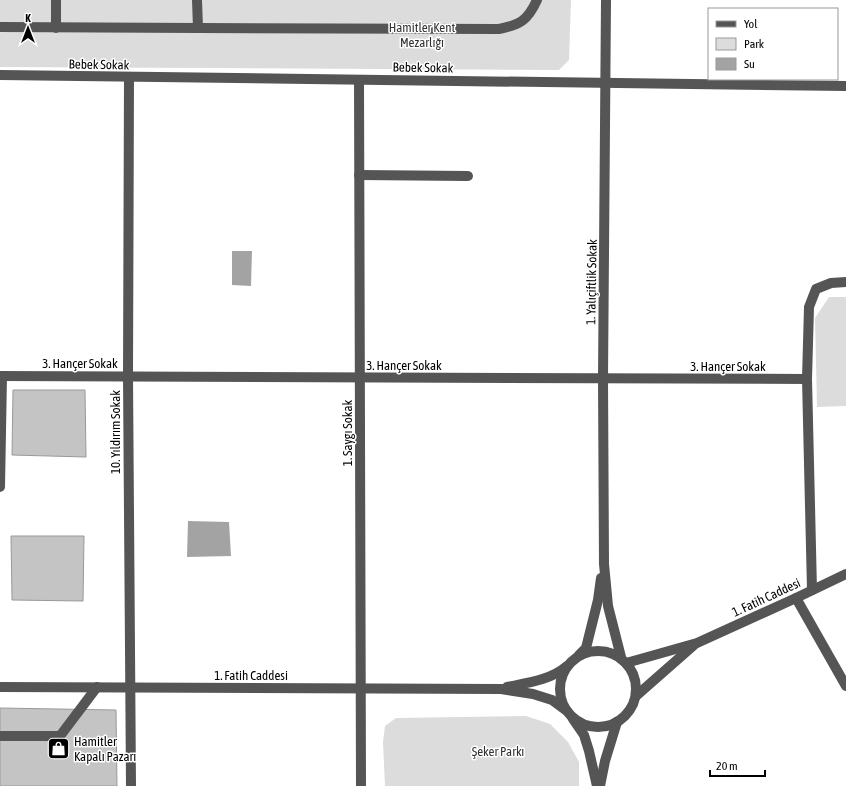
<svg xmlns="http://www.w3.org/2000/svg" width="846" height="786" font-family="'Asap Condensed',sans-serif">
  <rect width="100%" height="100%" fill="#fff"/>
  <g fill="#dcdcdc">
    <path d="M 0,0 L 571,0 L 569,60 L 559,70 L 0,67 Z"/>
    <path d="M 829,297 L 846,297 L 846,406 L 817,407 L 815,318 Z"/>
    <path d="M 526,716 L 550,724 L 568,742 L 579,762 L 579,786 L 385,786 L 383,742 L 385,726 L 396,718 Z"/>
  </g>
  <g fill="#a3a3a3">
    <path d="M 232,251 L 252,251 L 251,286 L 232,285 Z"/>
    <path d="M 188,521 L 229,522 L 231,556 L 187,557 Z"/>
  </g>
  <g fill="#c4c4c4" stroke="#999">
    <path d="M 13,390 L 85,390 L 86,457 L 12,455 Z"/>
    <path d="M 11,536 L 84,536 L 83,601 L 12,600 Z"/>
    <path d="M 0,708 L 116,710 L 117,786 L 0,786 Z"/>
  </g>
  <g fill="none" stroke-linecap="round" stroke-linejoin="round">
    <g stroke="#555" stroke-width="10">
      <path d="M 56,0 L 56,28"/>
      <path d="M 606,0 L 603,378 L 604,564 L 608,606 L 621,657"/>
      <path d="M 0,27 L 198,28 L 197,0"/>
      <path d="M 198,28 L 499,29 C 520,25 528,20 537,0"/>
      <path d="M 0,75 L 846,86"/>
      <path d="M 129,77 L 128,377 L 131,786"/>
      <path d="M 359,80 L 361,786"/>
      <path d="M 359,175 L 468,176"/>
      <path d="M 0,376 L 807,379"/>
      <path d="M 0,487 L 2,376"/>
      <path d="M 812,590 L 807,379 L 809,307 L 816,289 L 831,283 L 846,282"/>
      <path d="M 796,598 L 846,686"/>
      <circle cx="598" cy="689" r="38"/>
      <path d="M 579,655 L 586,648 L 598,600 L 601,578"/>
      <path d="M 626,663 L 644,658 L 697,643 L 796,598 L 846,574"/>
      <path d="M 0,687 L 501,689 L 533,694 L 552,700 L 567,711"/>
      <path d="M 507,687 C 527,683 551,680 567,666"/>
      <path d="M 636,696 L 694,645"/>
      <path d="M 573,719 L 584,735 L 589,751 L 597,786"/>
      <path d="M 0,736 L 60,736 L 97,687"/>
      <path d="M 600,786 L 605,761 L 617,722"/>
    </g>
  </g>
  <defs>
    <symbol id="shop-square" viewBox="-11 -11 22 22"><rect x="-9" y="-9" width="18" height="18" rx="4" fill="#000" stroke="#fff"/><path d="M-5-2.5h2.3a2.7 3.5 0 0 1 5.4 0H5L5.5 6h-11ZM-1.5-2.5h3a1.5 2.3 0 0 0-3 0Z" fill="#fff"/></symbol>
  </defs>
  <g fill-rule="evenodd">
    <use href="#shop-square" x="46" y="736" width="25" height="25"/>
  </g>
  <g text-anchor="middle" stroke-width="3" stroke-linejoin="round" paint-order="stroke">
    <g font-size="13" fill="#333" stroke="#fff">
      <text x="422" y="32">Hamitler Kent<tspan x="422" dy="15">Mezarlığı</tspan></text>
      <text x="498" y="756">Şeker Parkı</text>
    </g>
    <g font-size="13" fill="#000" stroke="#fff">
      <text transform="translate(99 64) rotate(1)" y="5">Bebek Sokak</text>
      <text transform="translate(423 67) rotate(1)" y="5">Bebek Sokak</text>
      <text transform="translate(591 282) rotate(-89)" y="5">1. Yalıçiftlik Sokak</text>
      <text x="80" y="368">3. Hançer Sokak</text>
      <text x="404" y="370">3. Hançer Sokak</text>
      <text x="728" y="371">3. Hançer Sokak</text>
      <text transform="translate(115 432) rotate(-90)" y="5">10. Yıldırım Sokak</text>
      <text transform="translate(347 433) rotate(-90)" y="5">1. Saygı Sokak</text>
      <text transform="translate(766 597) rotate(-25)" y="5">1. Fatih Caddesi</text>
      <text x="251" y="680">1. Fatih Caddesi</text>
    </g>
    <g font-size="13" fill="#000" stroke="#fff" text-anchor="start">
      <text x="74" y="746">Hamitler<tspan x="74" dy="15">Kapalı Pazarı</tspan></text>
    </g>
  </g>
  <rect x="708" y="8" width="130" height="72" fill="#ffffff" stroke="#999999"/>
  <rect x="716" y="21" width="20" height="6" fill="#555555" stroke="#999999"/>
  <text x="744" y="28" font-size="12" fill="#000000">Yol</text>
  <rect x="716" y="38" width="20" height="12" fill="#dcdcdc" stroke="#999999"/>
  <text x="744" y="48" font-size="12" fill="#000000">Park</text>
  <rect x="716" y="58" width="20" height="12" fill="#a3a3a3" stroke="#999999"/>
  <text x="744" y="68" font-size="12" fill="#000000">Su</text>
  <g transform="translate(28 28)" stroke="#ffffff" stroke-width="3" paint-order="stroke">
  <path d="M0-3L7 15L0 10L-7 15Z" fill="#000000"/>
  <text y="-6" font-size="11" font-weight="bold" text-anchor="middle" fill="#000000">K</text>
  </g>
  <path d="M710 770v6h55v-6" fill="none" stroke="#000000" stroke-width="2"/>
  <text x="716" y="770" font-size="12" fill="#000000" stroke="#ffffff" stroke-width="3" paint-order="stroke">20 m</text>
</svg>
